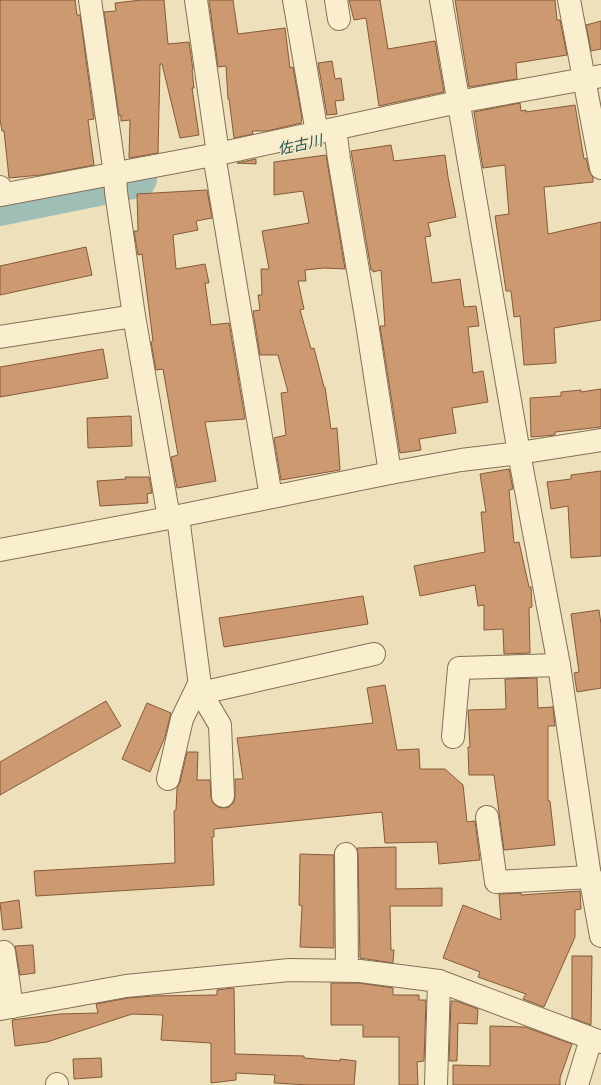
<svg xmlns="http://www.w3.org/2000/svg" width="601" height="1085" font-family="Spectral,'Noto Sans JP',serif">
  <rect width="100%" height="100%" fill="#eee0bb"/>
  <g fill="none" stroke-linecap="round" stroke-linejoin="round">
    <path stroke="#9fbfb6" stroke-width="38" d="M 0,207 L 138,179"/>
  </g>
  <g fill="#cd9970" stroke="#855a3a">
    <path d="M 0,0 L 75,0 L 77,15 L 80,15 L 94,119 L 88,120 L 94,165 L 41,175 L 9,178 L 4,131 L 2,131 L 0,119 Z"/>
    <path d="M 141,0 L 164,0 L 168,44 L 189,42 L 193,70 L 192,70 L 194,88 L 192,88 L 199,135 L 180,138 L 162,64 L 160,64 L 158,153 L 129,158 L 130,120 L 121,121 L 121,115 L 119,116 L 104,12 L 116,11 L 115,3 Z"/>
    <path d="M 209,0 L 233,0 L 238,34 L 285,28 L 290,68 L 293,67 L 302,118 L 301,123 L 267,131 L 252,131 L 253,134 L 234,138 L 229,99 L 228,99 L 226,66 L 218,67 Z"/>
    <path d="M 349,0 L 380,0 L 388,49 L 435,41 L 444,92 L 379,106 L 366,18 L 354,20 Z"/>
    <path d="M 455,0 L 555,0 L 557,20 L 560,20 L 567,55 L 516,63 L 517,79 L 469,87 Z"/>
    <path d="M 601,21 L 601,49 L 591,51 L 586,25 Z"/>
    <path d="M 332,61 L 335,79 L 341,78 L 344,100 L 335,101 L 337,114 L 327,115 L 318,63 Z"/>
    <path d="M 520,103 L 521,111 L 526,110 L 526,112 L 575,105 L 584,159 L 586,158 L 589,171 L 593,177 L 593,182 L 544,187 L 548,234 L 601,222 L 601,320 L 554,328 L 556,363 L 524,365 L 520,316 L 514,317 L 511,291 L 506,291 L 495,216 L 509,214 L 505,165 L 483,168 L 478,138 L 474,112 Z"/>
    <path d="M 391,145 L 394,161 L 445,155 L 448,177 L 456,217 L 428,223 L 431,236 L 425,237 L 432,283 L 460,279 L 464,307 L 476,306 L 479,326 L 468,327 L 473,373 L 483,371 L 488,402 L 452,408 L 456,433 L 419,439 L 421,450 L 400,453 L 380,326 L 385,326 L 381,270 L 373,272 L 373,270 L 371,270 L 351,151 Z"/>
    <path d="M 326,155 L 345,269 L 324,268 L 305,270 L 306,281 L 298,281 L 304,309 L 300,310 L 311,349 L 314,348 L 324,387 L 325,387 L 331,429 L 337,428 L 340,470 L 281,480 L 274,438 L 286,435 L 281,393 L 288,392 L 278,355 L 260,355 L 253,311 L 260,310 L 258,295 L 262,295 L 261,269 L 269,269 L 262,231 L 309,223 L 303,191 L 274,195 L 274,162 Z"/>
    <path d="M 256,159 L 256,164 L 237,163 Z"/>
    <path d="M 207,190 L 212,218 L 196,221 L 198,230 L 173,235 L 176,269 L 205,264 L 209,283 L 205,283 L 211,325 L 229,323 L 245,419 L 205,422 L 216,481 L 177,488 L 171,457 L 178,455 L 163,369 L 156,370 L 151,342 L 153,341 L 142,254 L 138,255 L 134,231 L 138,231 L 137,194 Z"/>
    <path d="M 86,247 L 92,275 L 0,295 L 0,266 Z"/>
    <path d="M 103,349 L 108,378 L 0,397 L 0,367 Z"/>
    <path d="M 601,389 L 601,427 L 555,432 L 555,435 L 531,437 L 530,398 L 561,396 L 561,392 L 581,390 L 581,392 Z"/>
    <path d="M 131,416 L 132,446 L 88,448 L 87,418 Z"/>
    <path d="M 509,469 L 513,489 L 509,490 L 514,543 L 519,542 L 529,587 L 531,587 L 532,607 L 529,608 L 530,653 L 504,654 L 503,629 L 484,630 L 484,605 L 478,606 L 475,585 L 420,596 L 414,566 L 485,552 L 481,512 L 486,512 L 480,474 Z"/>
    <path d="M 601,471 L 601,556 L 571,558 L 568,506 L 551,509 L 547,482 L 571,479 L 571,475 Z"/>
    <path d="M 125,477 L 149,477 L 152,493 L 147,494 L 148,503 L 100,506 L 97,481 L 126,479 Z"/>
    <path d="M 363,596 L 368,624 L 224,647 L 219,618 Z"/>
    <path d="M 599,610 L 601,624 L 601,688 L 577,692 L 574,673 L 579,672 L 571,614 Z"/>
    <path d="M 537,678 L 538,708 L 553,707 L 555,726 L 548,726 L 548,801 L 550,801 L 555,845 L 504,850 L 494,775 L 469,775 L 468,747 L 470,747 L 468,710 L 506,709 L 505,679 Z"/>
    <path d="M 385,685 L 397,750 L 419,749 L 420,769 L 445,769 L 463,785 L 467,822 L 475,821 L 480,860 L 439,864 L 437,842 L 385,843 L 382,812 L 214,829 L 214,837 L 212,837 L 214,885 L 36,896 L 34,871 L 175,863 L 174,811 L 176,810 L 177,788 L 180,782 L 187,752 L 198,752 L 197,780 L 210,780 L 211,797 L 213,803 L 218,807 L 224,808 L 229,807 L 234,802 L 235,796 L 235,779 L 243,779 L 237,738 L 373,723 L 367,688 Z"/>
    <path d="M 106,701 L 121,726 L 0,795 L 0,762 Z"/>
    <path d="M 147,703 L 171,713 L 165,737 L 150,772 L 122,759 Z"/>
    <path d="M 396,847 L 396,889 L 442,888 L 442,906 L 390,906 L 391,950 L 394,950 L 393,963 L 360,958 L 358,854 L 357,848 Z"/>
    <path d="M 300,854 L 334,855 L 334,948 L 300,947 L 302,906 L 299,905 Z"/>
    <path d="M 580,891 L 581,909 L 575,910 L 575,937 L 544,1007 L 523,999 L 526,994 L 478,977 L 480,972 L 443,958 L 463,905 L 501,920 L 499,894 L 521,893 L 521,895 Z"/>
    <path d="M 19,900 L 22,928 L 3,930 L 0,903 Z"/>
    <path d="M 33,945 L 35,973 L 20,975 L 15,946 Z"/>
    <path d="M 572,956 L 592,956 L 591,1025 L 572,1018 Z"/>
    <path d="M 331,983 L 359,983 L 393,988 L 393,995 L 419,995 L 419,1000 L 426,1000 L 424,1061 L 417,1062 L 418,1085 L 399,1085 L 399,1037 L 363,1037 L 363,1025 L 331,1025 Z"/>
    <path d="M 234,988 L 235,1054 L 304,1056 L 304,1058 L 340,1061 L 340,1059 L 356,1061 L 354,1085 L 309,1085 L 274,1083 L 275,1075 L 236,1073 L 236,1080 L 211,1083 L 211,1043 L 161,1040 L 163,1015 L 132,1014 L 47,1042 L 15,1046 L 12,1020 L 60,1014 L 98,1013 L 96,1004 L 128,998 L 153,996 L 217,995 L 217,990 Z"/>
    <path d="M 451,1001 L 456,1001 L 478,1009 L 477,1024 L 458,1023 L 457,1061 L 449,1061 Z"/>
    <path d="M 490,1026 L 525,1027 L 572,1044 L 560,1078 L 560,1085 L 453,1085 L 453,1065 L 490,1066 Z"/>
    <path d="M 101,1058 L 102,1077 L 74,1079 L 73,1059 Z"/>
  </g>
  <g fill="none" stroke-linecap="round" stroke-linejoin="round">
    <defs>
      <g id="minor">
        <path d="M 90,0 L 115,174 L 116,192 L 134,316 L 169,518"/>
        <path d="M 294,0 L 317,133"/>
        <path d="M 336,0 L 339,19"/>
        <path d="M 441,0 L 519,453 L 559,665 L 589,870 L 601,936"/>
        <path d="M 569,0 L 601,168"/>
        <path d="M 335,129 L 339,159 L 366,317 L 390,473"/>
        <path d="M 218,154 L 458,102 L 601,76"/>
        <path d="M 214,155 L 271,497"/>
        <path d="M 0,187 L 1,195 L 218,154 L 196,0"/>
        <path d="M 0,337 L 134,316"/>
        <path d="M 178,517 L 201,693 L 374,654"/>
        <path d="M 0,550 L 169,518 L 390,473 L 461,460 L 519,453 L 601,440"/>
        <path d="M 201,693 L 220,725 L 223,796"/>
        <path d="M 453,737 L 459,668 L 559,665"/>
        <path d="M 168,779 L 182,719 L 199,684"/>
        <path d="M 487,817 L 496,882 L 591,877"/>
        <path d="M 346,854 L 347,970"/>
        <path d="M 4,952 L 12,1007"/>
        <path d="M 0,1009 L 126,986 L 289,970 L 360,971 L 439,981 L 601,1042"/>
        <path d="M 57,1084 L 57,1085"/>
        <path d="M 436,1085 L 439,981"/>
        <path d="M 577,1085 L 591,1039"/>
      </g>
    </defs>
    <use href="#minor" stroke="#857055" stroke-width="24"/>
    <use href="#minor" stroke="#f9eece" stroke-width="22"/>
  </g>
  <g text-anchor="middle" stroke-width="3" stroke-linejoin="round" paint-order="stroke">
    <g font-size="15" font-style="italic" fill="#295453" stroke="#f6eaca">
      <text transform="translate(300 145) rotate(-12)" y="5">佐古川</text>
    </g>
  </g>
</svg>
